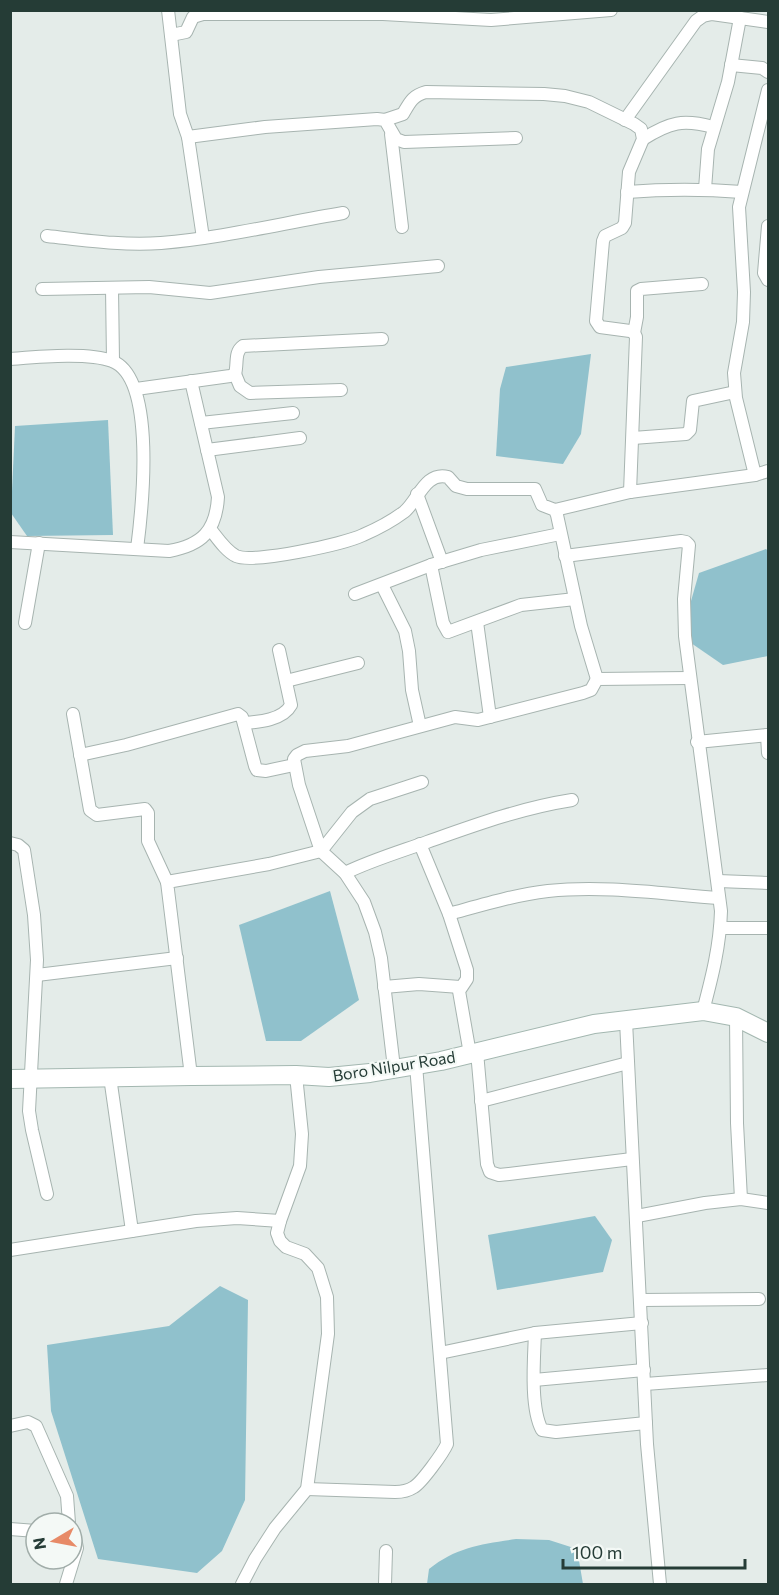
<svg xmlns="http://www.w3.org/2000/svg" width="779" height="1595" font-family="Commissioner,sans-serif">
  <rect width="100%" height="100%" fill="#e4ece9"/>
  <g fill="#90c1cc">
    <path d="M 591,354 L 581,434 L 563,464 L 496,456 L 500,389 L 506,367 Z"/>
    <path d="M 108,420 L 113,535 L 27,536 L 11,513 L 15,426 Z"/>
    <path d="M 766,549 L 768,551 L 768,656 L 723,665 L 691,643 L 691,601 L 699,573 Z"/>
    <path d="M 330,891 L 359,1000 L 301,1041 L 266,1041 L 239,925 Z"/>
    <path d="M 595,1216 L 612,1240 L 603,1272 L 497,1290 L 488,1235 Z"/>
    <path d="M 220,1286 L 248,1300 L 245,1500 L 222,1551 L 197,1573 L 98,1559 L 51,1411 L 47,1345 L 169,1326 Z"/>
    <path d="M 516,1539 L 549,1540 L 577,1549 L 583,1584 L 427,1584 L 429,1569 C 456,1547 482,1544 516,1539 Z"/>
  </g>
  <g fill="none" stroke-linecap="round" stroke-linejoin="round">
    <defs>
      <g id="street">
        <path d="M 168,10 L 180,114 L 188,137 L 203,238"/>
        <path d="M 171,35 L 186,32 L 193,17 L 203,14 L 383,14 L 491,20 L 611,10"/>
        <path d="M 731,65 L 762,68 L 768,72"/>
        <path d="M 385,120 L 403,114 C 410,102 412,96 426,92 L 544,94 L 565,96 L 589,102 L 634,124 L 641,129 L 643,139 L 629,172 L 625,223 L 622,228 L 605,236 L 603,241 L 596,321 L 600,327 L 630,331 L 634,333 L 636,337 L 630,492"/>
        <path d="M 625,120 L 696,21 L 703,16 L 712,14 L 768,22"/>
        <path d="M 391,134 L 402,227"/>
        <path d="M 188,137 L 265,127 L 377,119 L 385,120 L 396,139 L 404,142 L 516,138"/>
        <path d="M 643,139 C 670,122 683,119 713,127"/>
        <path d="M 705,189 L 708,149 L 728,82 L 740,18"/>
        <path d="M 627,192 C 666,189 703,189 742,192"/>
        <path d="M 768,226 L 764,273 L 768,280"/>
        <path d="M 47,236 C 84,240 123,246 161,243 C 222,238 283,223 343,213"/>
        <path d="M 112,288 L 113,361"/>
        <path d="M 42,289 L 149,287 L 210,293 L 319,277 L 438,266"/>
        <path d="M 634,333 L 637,317 L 637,291 L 641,289 L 702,284"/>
        <path d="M 10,359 C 37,357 88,352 112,361 C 157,378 142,510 137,549"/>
        <path d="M 235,374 L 240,386 L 250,393 L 341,390"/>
        <path d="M 136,389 L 230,376 L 235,374 C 238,364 234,352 243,346 L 382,339"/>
        <path d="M 201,423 L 293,413"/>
        <path d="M 633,438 L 686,434 L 690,430 L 693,401 L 735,392"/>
        <path d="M 207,450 L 300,438"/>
        <path d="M 755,475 L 736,398 L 734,373 L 743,322 L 744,292 L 739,207 L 768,90"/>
        <path d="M 417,494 L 442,562"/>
        <path d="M 555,510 L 630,492 L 755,475 L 768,471"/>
        <path d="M 211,530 C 218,539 226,551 236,556 C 253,564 344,544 363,535 C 377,529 392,521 404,512 C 418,501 425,471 448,477 L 456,486 L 467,489 L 535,489 L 542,505 L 555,510 L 557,515 L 581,626 L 597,679"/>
        <path d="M 10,542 L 169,551 C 202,545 216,531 218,497 L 191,381"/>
        <path d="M 565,556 L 681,541 L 686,542 L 689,545 L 684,599 L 685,636 L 721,911 C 720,946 712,977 703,1011"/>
        <path d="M 431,565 L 443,623 L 448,632 L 521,605 L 575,599"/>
        <path d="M 382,585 L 405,631 L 409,651 L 412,690 L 420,726"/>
        <path d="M 355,594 L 431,565 L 481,550 L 560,534"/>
        <path d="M 477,622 L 490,717"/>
        <path d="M 25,623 L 39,543"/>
        <path d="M 286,681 L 358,663"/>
        <path d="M 73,714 L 90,810 L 97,815 L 145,809 L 148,813 L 148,841 L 167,882"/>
        <path d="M 244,723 C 259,722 283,720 291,705 L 279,650"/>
        <path d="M 767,735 L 768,753"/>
        <path d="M 697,742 L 768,735"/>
        <path d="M 80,755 L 126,745 L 238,714 L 242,717 L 255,766 L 257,770 L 266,771 L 294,765"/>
        <path d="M 10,843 L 18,845 L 24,850 L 34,915 L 37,960 L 29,1111 L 32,1130 L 47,1194"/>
        <path d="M 420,844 L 449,914 L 467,970 L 467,979 L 459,991 L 470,1054"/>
        <path d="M 345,873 C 372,860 399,852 427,842 C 475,825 521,808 572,800"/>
        <path d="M 718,881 L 768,883"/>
        <path d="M 449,914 C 482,905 514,895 548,891 C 605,885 663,894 719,898"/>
        <path d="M 720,928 L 768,928"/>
        <path d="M 37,975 L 177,958"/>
        <path d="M 384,987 L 419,984 L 460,987"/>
        <path d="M 736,1017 L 737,1123 L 741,1199"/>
        <path d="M 626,1021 L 647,1444 L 660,1584"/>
        <path d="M 477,1052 L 487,1164 L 490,1172 L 499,1175 L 509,1174 L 632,1159"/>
        <path d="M 394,1068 L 381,958 L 375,932 L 364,902 L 345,873 L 321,851 L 299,785 L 294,759 L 297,755 L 305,751 L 348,746 L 455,717 L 478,720 L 583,693 L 591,690 L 597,679 L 689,678"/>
        <path d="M 191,1076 L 167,882 L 269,864 L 321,851 L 352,812 L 370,799 L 422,782"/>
        <path d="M 110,1077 L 132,1231"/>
        <path d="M 481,1101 L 628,1063"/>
        <path d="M 637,1216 L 705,1203 L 741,1199 L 768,1203"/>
        <path d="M 10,1250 L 196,1221 L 237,1218 L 280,1221"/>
        <path d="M 641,1300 L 759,1299"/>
        <path d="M 535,1333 C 534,1359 530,1408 542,1430 L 556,1432 L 646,1423"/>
        <path d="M 440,1353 L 535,1333 L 642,1323"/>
        <path d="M 534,1380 L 644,1370"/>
        <path d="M 645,1384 L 768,1375"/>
        <path d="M 10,1426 L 28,1422 L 36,1426 L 67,1496 L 69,1523"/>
        <path d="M 307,1489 L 395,1492 C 401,1492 408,1491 414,1487 C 422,1482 443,1453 447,1444 L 416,1065"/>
        <path d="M 10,1529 L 36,1531"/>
        <path d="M 66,1584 L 77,1548 L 76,1543 L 72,1537"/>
        <path d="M 242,1584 L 255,1559 L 275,1528 L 307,1489 L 328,1334 L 327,1297 L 318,1268 L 305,1254 L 286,1247 L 280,1241 L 277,1233 L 280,1221 L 300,1166 L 302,1134 L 296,1075"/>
        <path d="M 385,1584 L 386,1551"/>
      </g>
      <path id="secondary" d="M 10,1079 L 191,1076 L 296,1075 L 329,1077 L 370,1073 L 441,1061 L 594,1024 L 703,1011 L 736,1017 L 768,1033"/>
    </defs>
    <use href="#street" stroke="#a7b4b0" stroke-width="14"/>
    <use href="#secondary" stroke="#a3b7b0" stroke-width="20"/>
    <use href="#street" stroke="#fff" stroke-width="12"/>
    <use href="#secondary" stroke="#fff" stroke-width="18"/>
  </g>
  <g text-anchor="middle" stroke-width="4.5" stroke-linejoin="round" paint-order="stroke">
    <g font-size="16" fill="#253c36" stroke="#f4f9f6">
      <text transform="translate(394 1066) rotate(-9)" y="6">Boro Nilpur Road</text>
    </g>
  </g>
  <rect width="779" height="1595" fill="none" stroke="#253c36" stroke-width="24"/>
  <g transform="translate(54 1541) rotate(260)"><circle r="28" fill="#f4f9f6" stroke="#a1ada9" stroke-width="1.5"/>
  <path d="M0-4.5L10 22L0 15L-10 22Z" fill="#e78a67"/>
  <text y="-9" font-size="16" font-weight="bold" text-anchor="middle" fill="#253c36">N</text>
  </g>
  <path d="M563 1559v9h182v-9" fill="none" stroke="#253c36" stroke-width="3"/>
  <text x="572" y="1559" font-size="18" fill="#253c36" stroke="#f4f9f6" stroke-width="4.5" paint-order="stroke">100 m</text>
</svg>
